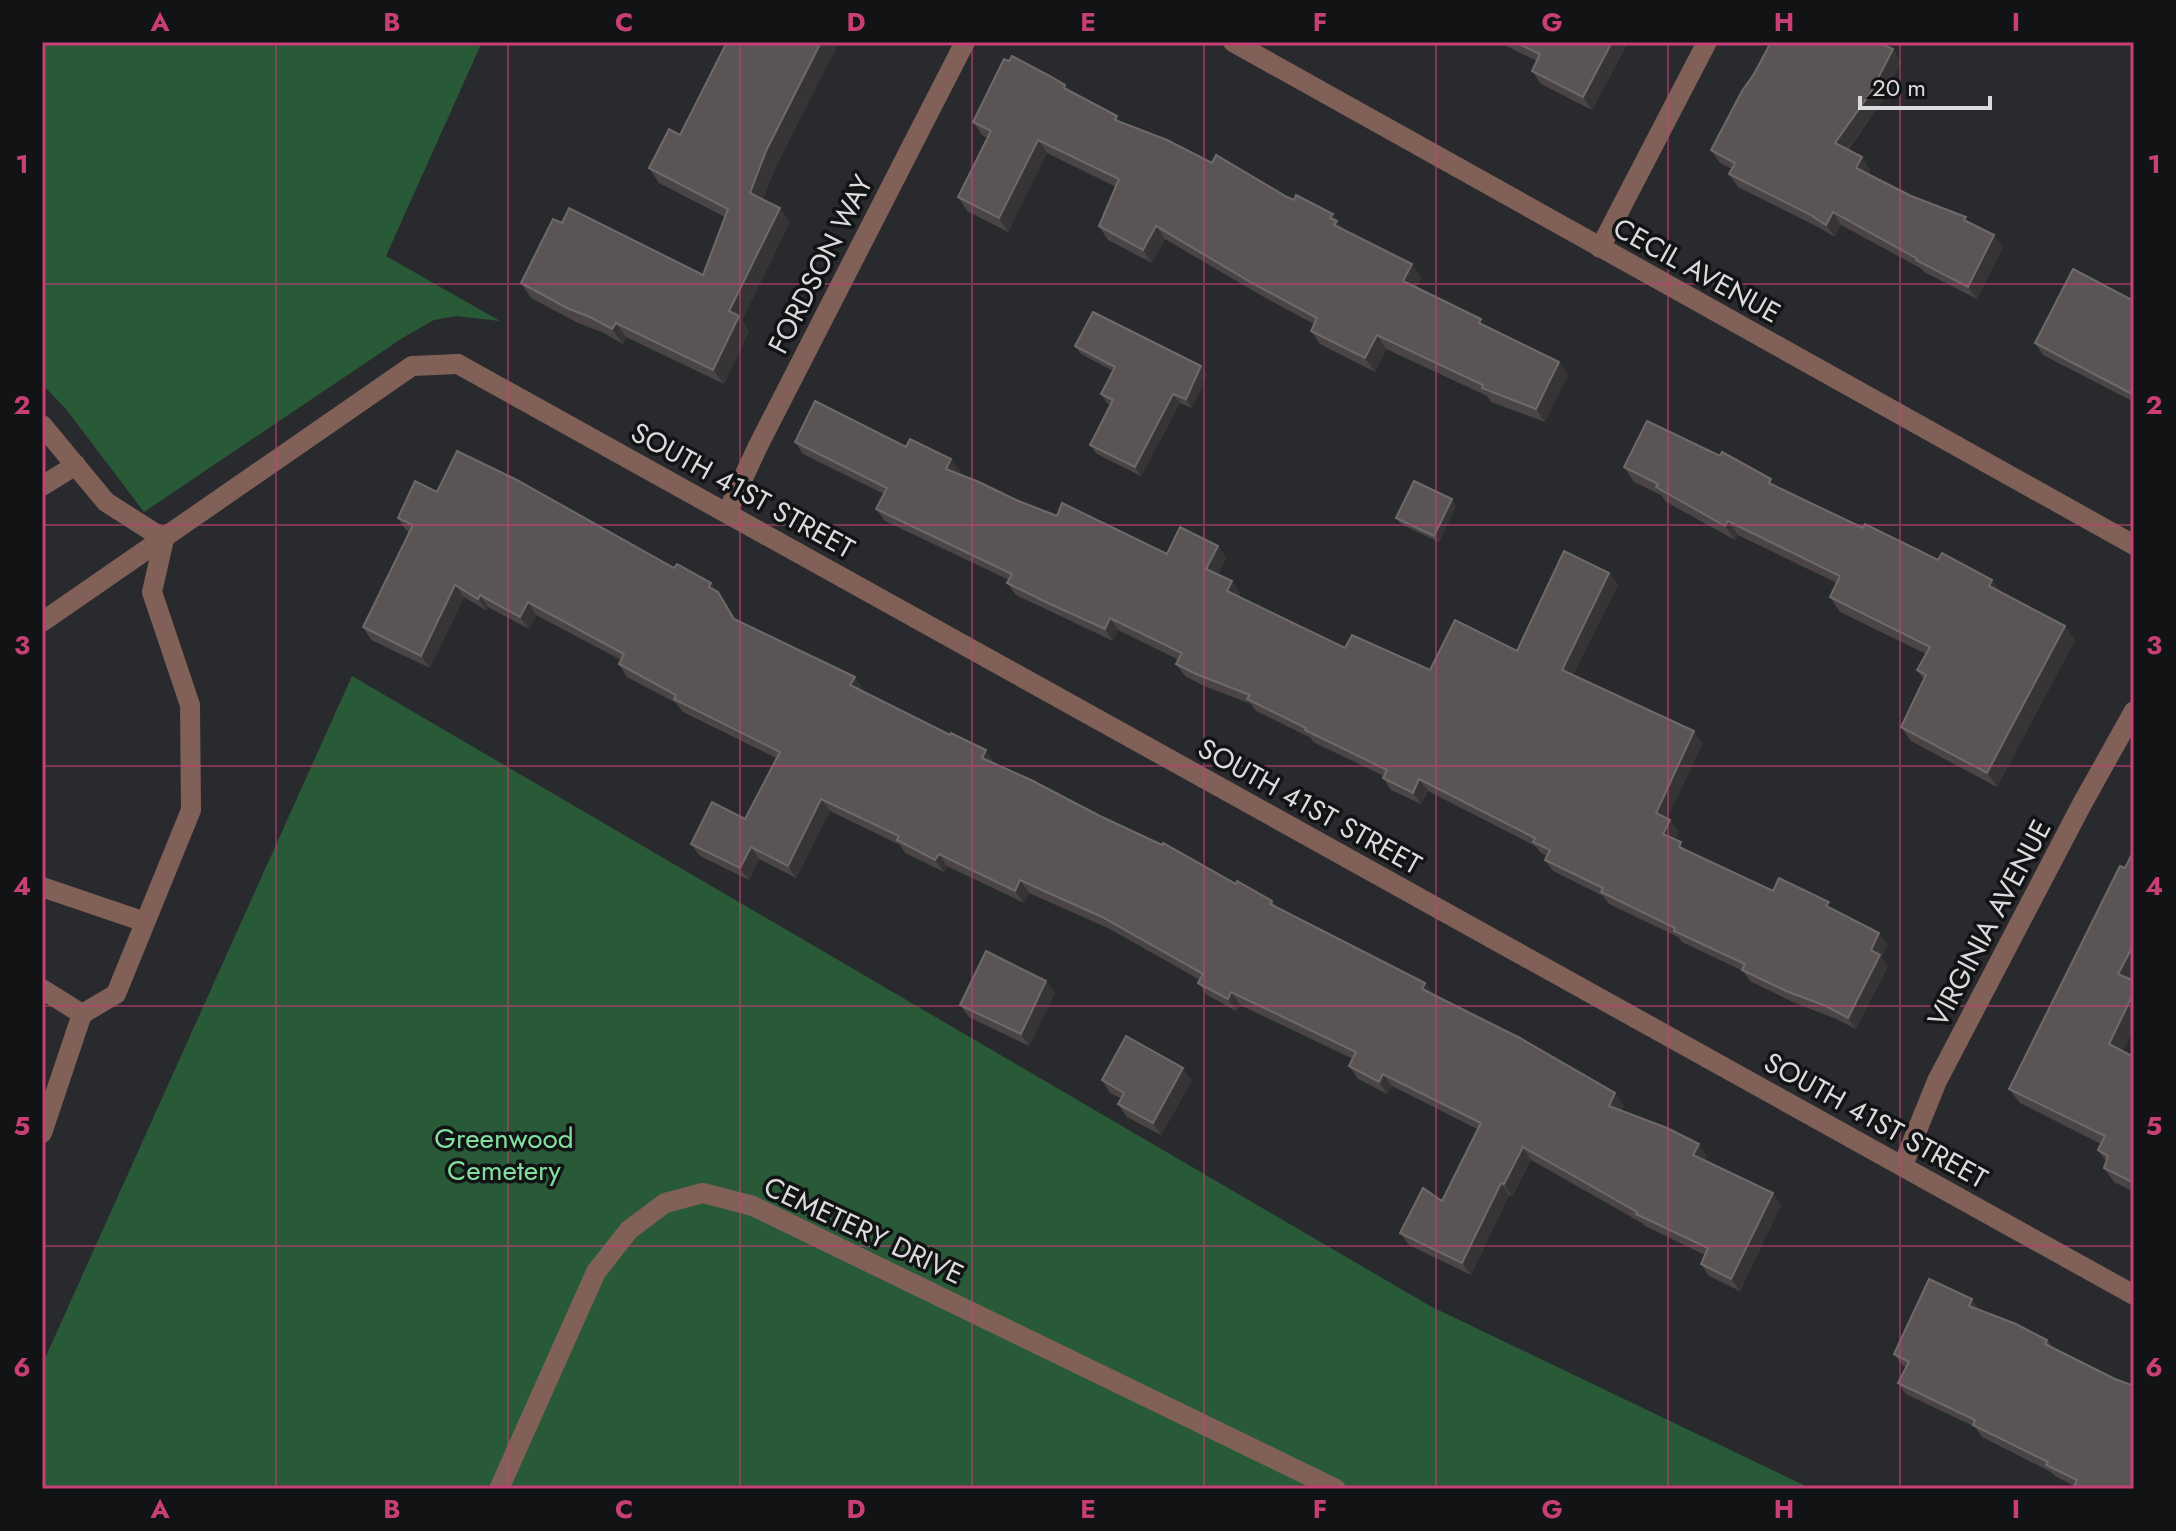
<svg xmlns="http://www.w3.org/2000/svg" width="2176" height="1531" font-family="Jost,sans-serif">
  <rect width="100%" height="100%" fill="#292a2e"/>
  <g fill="#295a38">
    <path d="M 42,42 L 482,42 L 386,256 L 500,321 L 456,316 L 434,320 L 404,337 L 144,512 L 66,409 L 42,384 Z"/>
    <path d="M 352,676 L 1430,1306 L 1812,1489 L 42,1489 L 42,1365 Z"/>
  </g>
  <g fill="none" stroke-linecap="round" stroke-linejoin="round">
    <g stroke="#816058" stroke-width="20">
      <path d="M 42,425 L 106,502 L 164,539"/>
      <path d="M 42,486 L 76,465"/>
      <path d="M 42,622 L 412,366 L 458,364"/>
      <path d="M 42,887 L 145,922"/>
      <path d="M 42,989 L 82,1014 L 42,1133"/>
      <path d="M 82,1014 L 116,994 L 191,810 L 190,705 L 152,592 L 164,539"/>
      <path d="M 499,1489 L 596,1272 L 629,1230 L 665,1203 L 703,1193 L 753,1206 L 1336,1489"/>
    </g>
    <g stroke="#816058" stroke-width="20">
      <path d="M 1233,42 L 2134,545"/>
      <path d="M 1600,248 L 1707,42"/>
      <path d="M 458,364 L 2134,1295"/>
      <path d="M 727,513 L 758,446 L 965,42"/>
      <path d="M 1903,1165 L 1937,1081 L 2082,804 L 2134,711"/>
    </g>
  </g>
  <g fill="#4a4544">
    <path d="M 727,42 L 839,42 L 776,166 L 763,199 L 790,222 L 742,320 L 749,331 L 724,384 L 626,337 L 623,344 L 602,332 L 578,323 L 531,298 L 521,283 L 703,275 L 725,217 L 659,183 L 649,168 L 680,135 Z"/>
    <path d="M 1498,42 L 1628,42 L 1592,110 L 1541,84 L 1532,71 L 1537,61 Z"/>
    <path d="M 1771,42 L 1884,42 L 1883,44 L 1893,49 L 1901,62 L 1880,104 L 1848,150 L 1870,169 L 1868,174 L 1911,196 L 1969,222 L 2003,247 L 1977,299 L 1924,272 L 1922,269 L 1841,225 L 1835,237 L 1818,227 L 1738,187 L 1729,174 L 1732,169 L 1720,163 L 1711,150 Z"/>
    <path d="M 1070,91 L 1122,122 L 1287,197 L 1342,227 L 1343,230 L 1412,264 L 1421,277 L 1416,288 L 1487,327 L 1559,362 L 1568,375 L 1545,422 L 1491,402 L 1487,396 L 1386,349 L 1375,372 L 1320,344 L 1311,331 L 1314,324 L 1262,296 L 1165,239 L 1152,263 L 1108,240 L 1099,226 L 1116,187 L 1047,153 L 1008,232 L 967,211 L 958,197 L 987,138 L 982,135 L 973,122 Z"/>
    <path d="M 2134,301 L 2134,402 L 2043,355 L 2035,343 Z"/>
    <path d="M 1075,346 L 1201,366 L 1207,375 L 1192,408 L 1180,403 L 1141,476 L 1097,454 L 1090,445 L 1111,405 L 1107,403 L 1101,394 L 1113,371 L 1081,354 Z"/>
    <path d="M 795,442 L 906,447 L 960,471 L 958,474 L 1016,500 L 1167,554 L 1218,546 L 1226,558 L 1218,574 L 1232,581 L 1240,593 L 1239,596 L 1345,648 L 1430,670 L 1517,651 L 1609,573 L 1618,585 L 1573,675 L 1703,743 L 1667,818 L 1670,820 L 1679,832 L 1675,839 L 1687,852 L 1773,891 L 1835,911 L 1888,945 L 1881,957 L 1888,966 L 1856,1029 L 1834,1018 L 1795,1003 L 1750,981 L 1743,971 L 1682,942 L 1678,937 L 1609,904 L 1603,896 L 1553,871 L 1545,860 L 1547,856 L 1541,853 L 1535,846 L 1428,791 L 1421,804 L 1391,790 L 1383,778 L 1384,776 L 1313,742 L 1311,738 L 1256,711 L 1251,704 L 1204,686 L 1185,676 L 1176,664 L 1179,660 L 1118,630 L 1113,641 L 1016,595 L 1007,583 L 1009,580 L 885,521 L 876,509 L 884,494 L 803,454 Z"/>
    <path d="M 1624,467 L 1776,486 L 1863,528 L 1938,560 L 1992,580 L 2001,593 L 2075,640 L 1997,787 L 1911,741 L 1901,727 L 1924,680 L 1917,670 L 1926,654 L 1840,612 L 1830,597 L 1837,583 L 1738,535 L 1735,540 L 1666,502 L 1661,495 L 1634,482 Z"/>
    <path d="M 437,492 L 674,568 L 711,583 L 735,620 L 863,689 L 862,691 L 994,762 L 994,763 L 1236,884 L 1272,901 L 1277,908 L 1425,983 L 1433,994 L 1615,1093 L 1624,1106 L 1621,1110 L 1707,1156 L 1705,1161 L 1781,1205 L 1740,1291 L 1709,1276 L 1701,1264 L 1705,1255 L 1645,1226 L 1642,1223 L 1531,1160 L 1512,1197 L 1509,1195 L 1471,1275 L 1409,1245 L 1400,1233 L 1442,1201 L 1477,1129 L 1392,1086 L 1387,1094 L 1358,1079 L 1349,1066 L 1353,1059 L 1240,1005 L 1236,1011 L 1207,995 L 1198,983 L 1200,980 L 1110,929 L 1029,893 L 1024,903 L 947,866 L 944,872 L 905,853 L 900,845 L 830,811 L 796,878 L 759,859 L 749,880 L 700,856 L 691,844 L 745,819 L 776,758 L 683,712 L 676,703 L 627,677 L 619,664 L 621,660 L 536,615 L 529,629 L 488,607 L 487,611 L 464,597 L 430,668 L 371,640 L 363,627 L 409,532 L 406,530 L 398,518 Z"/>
    <path d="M 1456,506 L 1439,542 L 1401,524 L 1396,518 Z"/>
    <path d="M 1046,981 L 1055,993 L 1029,1046 L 969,1017 L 960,1005 Z"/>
    <path d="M 2133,981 L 2134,1028 L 2123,1051 L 2134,1057 L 2134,1192 L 2114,1182 L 2104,1168 L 2106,1161 L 2098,1150 L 2101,1144 L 2020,1103 L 2009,1089 Z"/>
    <path d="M 1102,1080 L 1192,1080 L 1161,1135 L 1127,1117 L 1118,1104 L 1121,1098 L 1110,1093 Z"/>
    <path d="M 1980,1310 L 2047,1340 L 2053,1348 L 2115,1379 L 2074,1486 L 2055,1476 L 2051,1472 L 1982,1437 L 1975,1427 L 1906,1394 L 1898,1383 L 1906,1368 L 1902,1365 L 1894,1354 Z"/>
  </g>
  <g fill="#363434">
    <path d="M 821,42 L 839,42 L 776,166 L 760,207 L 750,193 L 766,151 Z"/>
    <path d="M 1612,42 L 1628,42 L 1592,110 L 1583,97 Z"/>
    <path d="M 1893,49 L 1901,62 L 1880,104 L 1843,155 L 1835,143 Z"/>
    <path d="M 1038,140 L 1047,153 L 1008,232 L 999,218 Z"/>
    <path d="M 1862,157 L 1870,169 L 1864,180 L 1856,168 Z"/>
    <path d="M 780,208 L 790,222 L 742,320 L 749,331 L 724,384 L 713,370 L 729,311 Z"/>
    <path d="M 1833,212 L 1841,225 L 1835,237 L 1826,225 Z"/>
    <path d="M 1333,214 L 1346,234 L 1344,239 L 1330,218 Z"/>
    <path d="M 1156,226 L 1165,239 L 1152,263 L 1143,250 Z"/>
    <path d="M 1994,235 L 2003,247 L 1977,299 L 1968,287 Z"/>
    <path d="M 1412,264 L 1421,277 L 1413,295 L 1403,281 Z"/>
    <path d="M 616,323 L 626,337 L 623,344 L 612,329 Z"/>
    <path d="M 1377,335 L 1386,349 L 1375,372 L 1365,358 Z"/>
    <path d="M 1559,362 L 1568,375 L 1545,422 L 1536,409 Z"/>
    <path d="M 1201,366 L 1207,375 L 1192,408 L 1186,399 Z"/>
    <path d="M 1173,394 L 1180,403 L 1141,476 L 1135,467 Z"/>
    <path d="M 951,459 L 960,471 L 955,481 L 946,469 Z"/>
    <path d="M 1452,499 L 1456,506 L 1439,542 L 1434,536 Z"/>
    <path d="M 1728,521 L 1738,535 L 1735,540 L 1725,526 Z"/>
    <path d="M 1218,546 L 1226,558 L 1215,581 L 1206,569 Z"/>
    <path d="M 1609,573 L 1618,585 L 1570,682 L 1562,670 Z"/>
    <path d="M 1992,580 L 2003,595 L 1989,586 Z"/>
    <path d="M 1232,581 L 1240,593 L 1236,602 L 1227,591 Z"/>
    <path d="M 711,583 L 726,605 L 742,632 L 709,587 Z"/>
    <path d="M 455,585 L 464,597 L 430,668 L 421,656 Z"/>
    <path d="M 480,595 L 488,607 L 487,611 L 478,599 Z"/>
    <path d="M 528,602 L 536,615 L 529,629 L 520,617 Z"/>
    <path d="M 1110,618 L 1118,630 L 1113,641 L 1105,629 Z"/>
    <path d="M 2065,626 L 2075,640 L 1997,787 L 1987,773 Z"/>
    <path d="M 855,677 L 863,689 L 859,698 L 850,685 Z"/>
    <path d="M 1694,731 L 1703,743 L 1664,825 L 1656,813 Z"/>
    <path d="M 986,750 L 994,762 L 990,770 L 982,758 Z"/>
    <path d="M 1419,779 L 1428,791 L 1421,804 L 1413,793 Z"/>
    <path d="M 821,799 L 830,811 L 796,878 L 788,866 Z"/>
    <path d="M 1670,820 L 1679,832 L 1672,846 L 1663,834 Z"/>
    <path d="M 751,847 L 759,859 L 749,880 L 740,868 Z"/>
    <path d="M 939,854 L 947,866 L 944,872 L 935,860 Z"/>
    <path d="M 1020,880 L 1029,893 L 1024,903 L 1015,891 Z"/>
    <path d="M 1879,933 L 1888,945 L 1881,957 L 1888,966 L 1856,1029 L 1848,1018 L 1871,950 Z"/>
    <path d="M 2134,944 L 2134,978 L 2129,988 L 2118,974 Z"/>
    <path d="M 1046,981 L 1055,993 L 1029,1046 L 1021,1034 Z"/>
    <path d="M 1425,983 L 1434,995 L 1422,989 Z"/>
    <path d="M 1231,992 L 1240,1005 L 1236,1011 L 1228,999 Z"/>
    <path d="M 2134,992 L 2134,1028 L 2119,1059 L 2109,1044 Z"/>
    <path d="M 1183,1068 L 1192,1080 L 1161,1135 L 1153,1123 Z"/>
    <path d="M 1383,1074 L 1392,1086 L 1387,1094 L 1379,1082 Z"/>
    <path d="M 1615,1093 L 1624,1106 L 1617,1118 L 1609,1106 Z"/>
    <path d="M 1699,1144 L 1707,1156 L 1702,1167 L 1693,1155 Z"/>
    <path d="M 1523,1147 L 1531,1160 L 1512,1197 L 1504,1184 Z"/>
    <path d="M 1501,1183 L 1509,1195 L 1471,1275 L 1462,1263 Z"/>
    <path d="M 1773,1193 L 1781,1205 L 1740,1291 L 1731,1279 Z"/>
    <path d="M 1972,1299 L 1980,1310 L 1969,1306 Z"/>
  </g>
  <g fill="#5a5554" stroke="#6e6a6a" stroke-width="2">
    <path d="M 727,42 L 821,42 L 766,151 L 750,193 L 780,208 L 729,311 L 739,316 L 713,370 L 616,323 L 612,329 L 592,318 L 567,308 L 521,283 L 553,219 L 562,223 L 569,208 L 703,275 L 728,209 L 649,168 L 669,129 L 680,135 Z"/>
    <path d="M 1515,42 L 1612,42 L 1583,97 L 1532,71 L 1540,54 Z"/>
    <path d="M 1771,42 L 1878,42 L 1893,49 L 1871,92 L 1835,143 L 1862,157 L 1856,168 L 1911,196 L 1966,217 L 1964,220 L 1994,235 L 1968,287 L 1916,260 L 1916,258 L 1833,212 L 1826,225 L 1809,214 L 1729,174 L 1735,163 L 1711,150 L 1742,91 L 1754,74 Z"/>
    <path d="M 1012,56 L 1050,76 L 1065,85 L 1064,88 L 1117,116 L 1115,120 L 1167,140 L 1212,163 L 1216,155 L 1287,197 L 1294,200 L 1296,195 L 1333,214 L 1330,218 L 1337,221 L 1334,225 L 1412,264 L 1403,281 L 1481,319 L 1479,323 L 1559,362 L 1536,409 L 1482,388 L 1483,385 L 1377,335 L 1365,358 L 1311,331 L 1317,318 L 1252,283 L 1156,226 L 1143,250 L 1099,226 L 1119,179 L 1038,140 L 999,218 L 958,197 L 991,131 L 973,122 L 1004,59 L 1009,61 Z"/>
    <path d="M 2073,269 L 2134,301 L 2134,395 L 2035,343 Z"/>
    <path d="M 1093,312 L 1201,366 L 1186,399 L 1173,394 L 1135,467 L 1090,445 L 1113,400 L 1101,394 L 1115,367 L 1075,346 Z"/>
    <path d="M 815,401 L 906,447 L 910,439 L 951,459 L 946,469 L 979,482 L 1016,500 L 1057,516 L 1062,503 L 1167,554 L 1180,527 L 1218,546 L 1206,569 L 1232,581 L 1227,591 L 1345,648 L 1352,635 L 1430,670 L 1455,620 L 1517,651 L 1564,551 L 1609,573 L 1562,670 L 1694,731 L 1656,813 L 1670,820 L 1663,834 L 1681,842 L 1679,847 L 1773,891 L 1779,878 L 1829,902 L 1826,906 L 1879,933 L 1871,950 L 1880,955 L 1848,1018 L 1826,1006 L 1786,991 L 1742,970 L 1745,964 L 1674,931 L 1675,928 L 1601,892 L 1603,888 L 1545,860 L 1550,850 L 1533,842 L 1535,838 L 1419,779 L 1413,793 L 1383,778 L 1387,770 L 1305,730 L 1306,728 L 1247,699 L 1250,695 L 1196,674 L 1176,664 L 1182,653 L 1110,618 L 1105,629 L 1050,604 L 1007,583 L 1012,574 L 876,509 L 887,488 L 795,442 Z"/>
    <path d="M 1647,421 L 1720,456 L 1722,452 L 1771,479 L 1769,483 L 1863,528 L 1865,524 L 1938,560 L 1942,553 L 1992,580 L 1989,586 L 2065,626 L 1987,773 L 1901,727 L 1926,675 L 1917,670 L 1930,647 L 1830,597 L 1840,576 L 1728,521 L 1725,526 L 1656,487 L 1658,484 L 1624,467 Z"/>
    <path d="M 457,451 L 515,479 L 674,568 L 677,564 L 711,583 L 709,587 L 718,592 L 734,619 L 855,677 L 850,685 L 950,735 L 951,733 L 986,750 L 982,758 L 1031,780 L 1100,816 L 1162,845 L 1163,843 L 1236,884 L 1237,881 L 1272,901 L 1270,904 L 1425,983 L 1422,989 L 1520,1038 L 1615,1093 L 1609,1106 L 1667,1128 L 1699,1144 L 1693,1155 L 1773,1193 L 1731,1279 L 1701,1264 L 1708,1248 L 1636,1214 L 1637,1212 L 1523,1147 L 1504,1184 L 1501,1183 L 1462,1263 L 1400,1233 L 1423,1188 L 1442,1201 L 1481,1123 L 1383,1074 L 1379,1082 L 1349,1066 L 1356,1052 L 1231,992 L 1228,999 L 1198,983 L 1203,974 L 1102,917 L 1020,880 L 1015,891 L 939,854 L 935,860 L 897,840 L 899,836 L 821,799 L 788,866 L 751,847 L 740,868 L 691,844 L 712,802 L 745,819 L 780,752 L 674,699 L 676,695 L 619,664 L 624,654 L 528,602 L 520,617 L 480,595 L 478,599 L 455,585 L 421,656 L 363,627 L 413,525 L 398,518 L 415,481 L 437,492 Z"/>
    <path d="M 1414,481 L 1452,499 L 1434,536 L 1396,518 Z"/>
    <path d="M 2134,850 L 2134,944 L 2118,974 L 2134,981 L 2134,992 L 2109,1044 L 2134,1057 L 2134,1183 L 2104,1168 L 2108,1156 L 2098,1150 L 2105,1136 L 2009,1089 L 2120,866 L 2125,868 Z"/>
    <path d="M 986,951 L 1046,981 L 1021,1034 L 960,1005 Z"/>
    <path d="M 1126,1036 L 1183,1068 L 1153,1123 L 1118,1104 L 1124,1093 L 1102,1080 Z"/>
    <path d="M 1929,1279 L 1972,1299 L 1969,1306 L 2016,1324 L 2047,1340 L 2045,1344 L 2115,1379 L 2134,1386 L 2134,1489 L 2073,1489 L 2077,1480 L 2046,1465 L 2048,1462 L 1973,1425 L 1975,1420 L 1898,1383 L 1909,1362 L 1894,1354 Z"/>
  </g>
  <path fill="none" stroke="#c73f75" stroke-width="2" stroke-opacity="0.55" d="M 276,42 L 276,1489M 508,42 L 508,1489M 740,42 L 740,1489M 972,42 L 972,1489M 1204,42 L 1204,1489M 1436,42 L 1436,1489M 1668,42 L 1668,1489M 1900,42 L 1900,1489M 42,284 L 2134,284M 42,525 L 2134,525M 42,766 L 2134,766M 42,1006 L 2134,1006M 42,1246 L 2134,1246"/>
  <g text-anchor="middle" stroke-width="7" stroke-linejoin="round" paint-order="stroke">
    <g font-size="28" fill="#dbdbde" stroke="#121314">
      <text transform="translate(820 264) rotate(-63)" y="10">FORDSON WAY</text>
      <text transform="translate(1697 270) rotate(29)" y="10">CECIL AVENUE</text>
      <text transform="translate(743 490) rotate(29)" y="10">SOUTH 41ST STREET</text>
      <text transform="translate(1310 806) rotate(29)" y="10">SOUTH 41ST STREET</text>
      <text transform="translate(1989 923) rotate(-62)" y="10">VIRGINIA AVENUE</text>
      <text transform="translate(1876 1120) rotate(29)" y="10">SOUTH 41ST STREET</text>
      <text transform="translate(864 1230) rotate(25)" y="10">CEMETERY DRIVE</text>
    </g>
    <g font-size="28" fill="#82df9d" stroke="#121314">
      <text x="504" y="1148">Greenwood<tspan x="504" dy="32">Cemetery</tspan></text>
    </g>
  </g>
  <rect width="2176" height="1531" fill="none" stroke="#121314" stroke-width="88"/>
  <path d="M1860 96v12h130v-12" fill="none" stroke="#dbdbde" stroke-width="4"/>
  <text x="1872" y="96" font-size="24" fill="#dbdbde" stroke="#121314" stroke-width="6" paint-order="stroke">20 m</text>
  <rect x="44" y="44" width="2088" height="1443" fill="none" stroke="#c73f75" stroke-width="3"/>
  <g font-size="26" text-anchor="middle" font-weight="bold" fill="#c73f75">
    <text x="160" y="31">A</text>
    <text x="392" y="31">B</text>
    <text x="624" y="31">C</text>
    <text x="856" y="31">D</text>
    <text x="1088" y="31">E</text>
    <text x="1320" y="31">F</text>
    <text x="1552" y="31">G</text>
    <text x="1784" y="31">H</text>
    <text x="2016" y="31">I</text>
    <text x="22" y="173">1</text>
    <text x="2154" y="173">1</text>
    <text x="22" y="414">2</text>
    <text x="2154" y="414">2</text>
    <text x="22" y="654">3</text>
    <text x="2154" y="654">3</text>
    <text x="22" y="895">4</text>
    <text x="2154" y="895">4</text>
    <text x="22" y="1135">5</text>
    <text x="2154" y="1135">5</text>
    <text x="22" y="1376">6</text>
    <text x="2154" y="1376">6</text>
    <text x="160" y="1518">A</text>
    <text x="392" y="1518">B</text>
    <text x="624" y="1518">C</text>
    <text x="856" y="1518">D</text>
    <text x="1088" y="1518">E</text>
    <text x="1320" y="1518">F</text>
    <text x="1552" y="1518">G</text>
    <text x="1784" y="1518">H</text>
    <text x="2016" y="1518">I</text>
  </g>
</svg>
